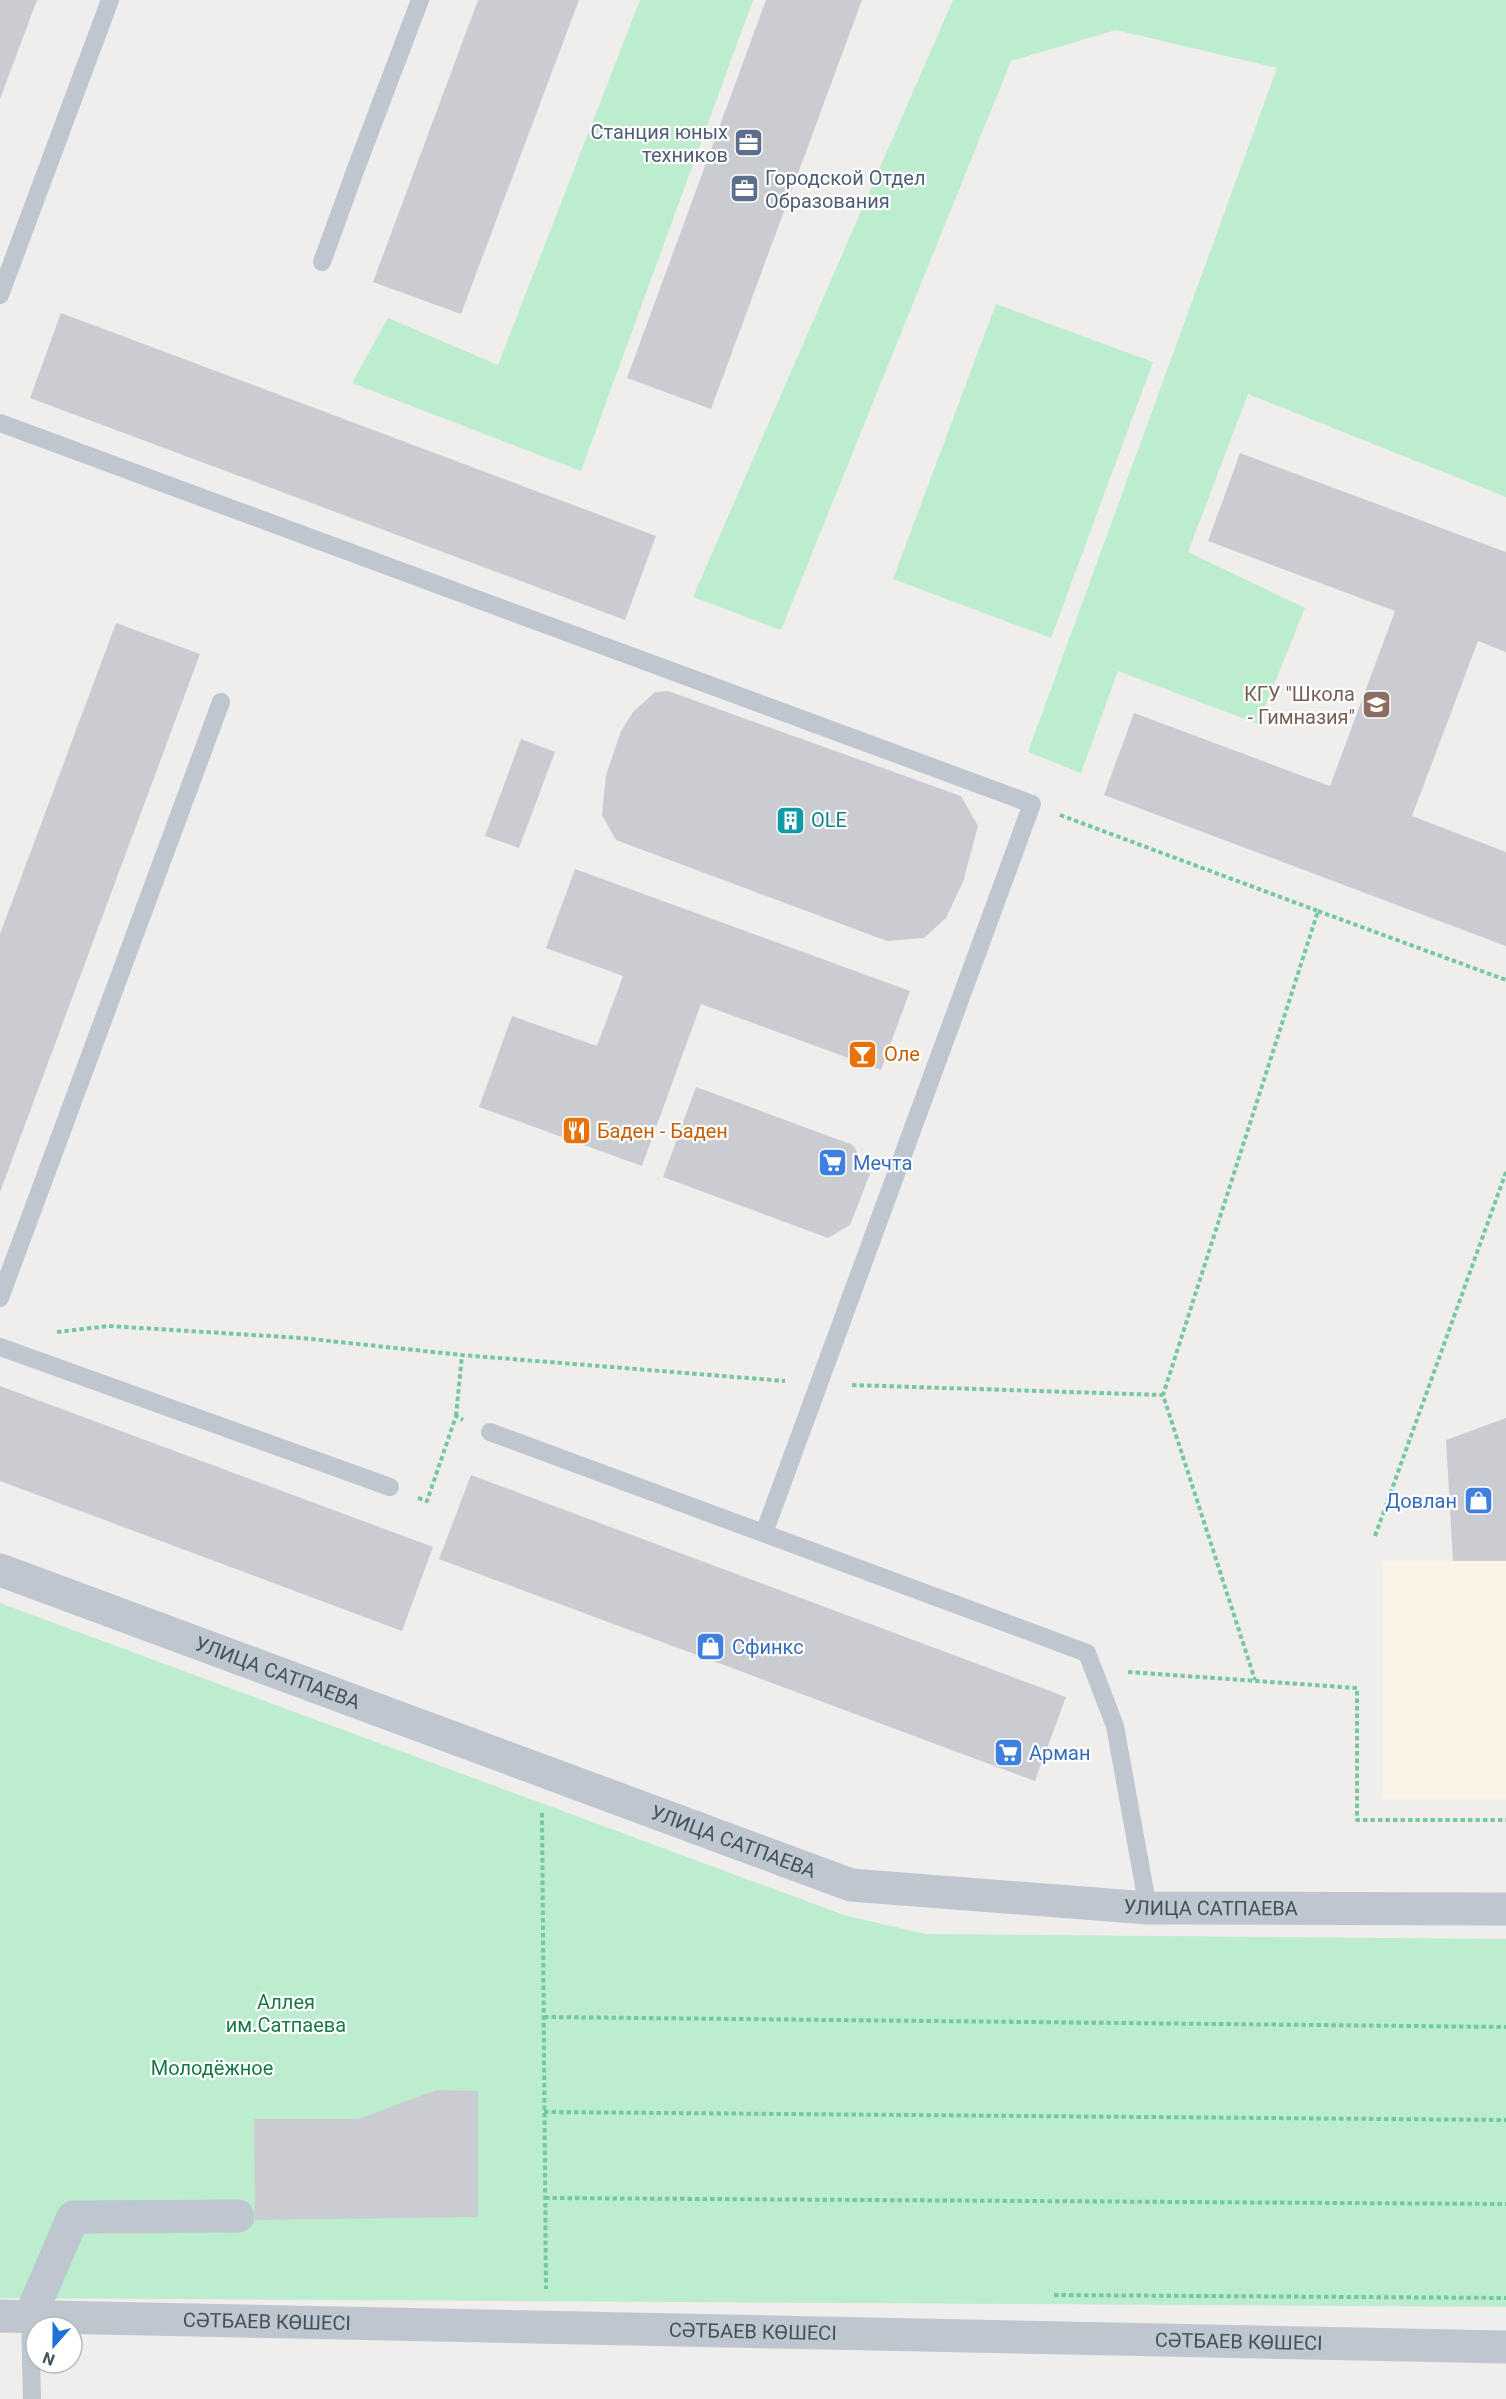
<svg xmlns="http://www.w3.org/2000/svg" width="1506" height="2399" font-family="Roboto,sans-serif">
  <rect width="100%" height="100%" fill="#f0eded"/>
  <rect fill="#fbf4e6" x="1383" y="1561" width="123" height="238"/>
  <g fill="#bcedce">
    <path d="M 640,0 L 753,0 L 581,471 L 352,383 L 388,318 L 498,365 Z"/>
    <path d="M 953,0 L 1506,0 L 1506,497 L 1248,394 L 1188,552 L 1305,608 L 1258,724 L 1118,671 L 1081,773 L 1028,752 L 1277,68 L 1116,30 L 1011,61 L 781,630 L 693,597 Z"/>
    <path d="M 996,304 L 1153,362 L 1051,638 L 893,579 Z"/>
    <path d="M 0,1603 L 844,1915 L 925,1934 L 1506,1939 L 1506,2307 L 0,2298 Z"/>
  </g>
  <g fill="#caccd2">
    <path d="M 0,0 L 37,0 L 0,99 Z"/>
    <path d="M 478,0 L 579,0 L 461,314 L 373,282 Z"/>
    <path d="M 766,0 L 862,0 L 711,409 L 627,378 Z"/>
    <path d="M 61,313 L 656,536 L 625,620 L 30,398 Z"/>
    <path d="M 1240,453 L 1506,552 L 1506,652 L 1478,641 L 1412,816 L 1506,852 L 1506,946 L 1104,795 L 1134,713 L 1330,786 L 1395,611 L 1208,541 Z"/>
    <path d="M 116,623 L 200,654 L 0,1192 L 0,934 Z"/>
    <path d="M 668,691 L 961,796 L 978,826 L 963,882 L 946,918 L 924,938 L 887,941 L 616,840 L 602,815 L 606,775 L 621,731 L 633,712 L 655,692 Z"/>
    <path d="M 521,739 L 555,752 L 519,848 L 485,836 Z"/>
    <path d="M 575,869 L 910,991 L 881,1070 L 701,1004 L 642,1166 L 479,1107 L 512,1016 L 597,1046 L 623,976 L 546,948 Z"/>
    <path d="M 696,1087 L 853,1145 L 870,1174 L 850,1225 L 828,1238 L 663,1177 Z"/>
    <path d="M 0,1386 L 433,1547 L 402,1631 L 0,1481 Z"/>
    <path d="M 1506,1418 L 1506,1561 L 1453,1561 L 1446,1440 Z"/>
    <path d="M 471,1475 L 1066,1697 L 1035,1781 L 439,1559 Z"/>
    <path d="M 437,2090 L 478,2091 L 478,2217 L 255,2220 L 254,2119 L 358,2119 Z"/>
  </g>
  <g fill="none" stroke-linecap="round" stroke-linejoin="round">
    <g stroke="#75c99f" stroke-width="4" stroke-dasharray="4.5 3" stroke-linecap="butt">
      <path d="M 1060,815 L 1318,911 L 1163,1395 L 1255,1680"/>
      <path d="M 1318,911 L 1506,980"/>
      <path d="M 57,1332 L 109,1326 L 301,1338 L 462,1355 L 785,1381"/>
      <path d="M 852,1385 L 1163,1395"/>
      <path d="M 456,1416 L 462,1355"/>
      <path d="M 418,1498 L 427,1501 L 456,1416 L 463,1420"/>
      <path d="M 1375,1536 L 1506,1172"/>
      <path d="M 1128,1672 L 1357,1688 L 1357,1820 L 1506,1820"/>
      <path d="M 542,1813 L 546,2289"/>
      <path d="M 544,2017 L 1506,2027"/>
      <path d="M 544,2112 L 1506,2120"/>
      <path d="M 545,2198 L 1506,2204"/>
      <path d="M 1054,2295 L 1506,2298"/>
    </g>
    <g stroke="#bec7cf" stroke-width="18">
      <path d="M 322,262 L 355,171 L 420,0"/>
      <path d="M 0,295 L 110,0"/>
      <path d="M 0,423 L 1032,804 L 764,1533"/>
      <path d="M 0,1298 L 221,702"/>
      <path d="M 0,1347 L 390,1487"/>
      <path d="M 490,1432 L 1087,1653 L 1115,1726 L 1148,1908"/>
      <path d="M 30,2317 L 32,2399"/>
    </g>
    <g stroke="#bec7cf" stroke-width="33">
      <path id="s1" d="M 0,1570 L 851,1885 L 1148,1908 L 1506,1909"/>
      <path id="s2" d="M 0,2316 L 1506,2347"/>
      <path d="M 30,2317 L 73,2217 L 238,2216"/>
    </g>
  </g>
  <defs>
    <symbol id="office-square" viewBox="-11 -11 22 22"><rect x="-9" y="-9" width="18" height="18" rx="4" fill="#5c6f8a" stroke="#fff"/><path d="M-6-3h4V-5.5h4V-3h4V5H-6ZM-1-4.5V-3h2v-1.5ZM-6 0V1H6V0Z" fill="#fff"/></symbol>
    <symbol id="school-square" viewBox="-11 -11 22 22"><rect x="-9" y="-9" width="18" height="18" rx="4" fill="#8d6e63" stroke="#fff"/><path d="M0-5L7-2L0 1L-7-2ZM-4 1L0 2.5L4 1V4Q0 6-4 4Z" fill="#fff"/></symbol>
    <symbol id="building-square" viewBox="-11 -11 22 22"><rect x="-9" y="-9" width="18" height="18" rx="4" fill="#0f9aa8" stroke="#fff"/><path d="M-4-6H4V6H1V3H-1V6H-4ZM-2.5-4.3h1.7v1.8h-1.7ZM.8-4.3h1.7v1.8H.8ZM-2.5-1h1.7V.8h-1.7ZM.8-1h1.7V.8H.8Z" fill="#fff"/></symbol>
    <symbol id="bar-square" viewBox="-11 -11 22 22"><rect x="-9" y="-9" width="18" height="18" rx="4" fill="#e8710a" stroke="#fff"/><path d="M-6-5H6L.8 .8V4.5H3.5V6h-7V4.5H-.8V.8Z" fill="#fff"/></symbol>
    <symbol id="restaurant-square" viewBox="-11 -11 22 22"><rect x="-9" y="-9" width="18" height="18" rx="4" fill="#e8710a" stroke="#fff"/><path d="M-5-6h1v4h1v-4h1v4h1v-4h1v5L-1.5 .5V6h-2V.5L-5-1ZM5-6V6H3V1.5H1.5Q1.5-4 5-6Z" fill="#fff"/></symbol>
    <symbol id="supermarket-square" viewBox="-11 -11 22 22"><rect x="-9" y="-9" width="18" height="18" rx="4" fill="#3f7fe0" stroke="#fff"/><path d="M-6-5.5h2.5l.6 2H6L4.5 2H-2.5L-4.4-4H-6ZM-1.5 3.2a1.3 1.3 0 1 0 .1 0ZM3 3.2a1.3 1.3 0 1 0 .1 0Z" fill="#fff"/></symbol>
    <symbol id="shop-square" viewBox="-11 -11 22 22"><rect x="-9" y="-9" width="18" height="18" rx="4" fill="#3f7fe0" stroke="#fff"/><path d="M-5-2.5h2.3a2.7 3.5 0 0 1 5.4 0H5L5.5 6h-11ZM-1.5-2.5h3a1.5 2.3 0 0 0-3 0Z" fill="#fff"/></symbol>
  </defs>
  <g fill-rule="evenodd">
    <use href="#office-square" x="732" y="126" width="33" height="33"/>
    <use href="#office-square" x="728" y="172" width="33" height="33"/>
    <use href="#school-square" x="1360" y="688" width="33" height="33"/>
    <use href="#building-square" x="774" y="804" width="33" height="33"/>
    <use href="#bar-square" x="846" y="1038" width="33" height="33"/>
    <use href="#restaurant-square" x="560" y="1114" width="33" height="33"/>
    <use href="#supermarket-square" x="816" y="1146" width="33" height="33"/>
    <use href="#shop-square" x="1462" y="1484" width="33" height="33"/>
    <use href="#shop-square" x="694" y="1630" width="33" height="33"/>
    <use href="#supermarket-square" x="992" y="1736" width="33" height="33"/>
  </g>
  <g text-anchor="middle" stroke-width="4.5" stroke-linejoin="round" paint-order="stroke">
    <g font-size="20" fill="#4e5e75" stroke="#fff" text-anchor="end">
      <text x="728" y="139">Станция юных<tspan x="728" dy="23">техников</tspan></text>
      <text x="765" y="185" text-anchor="start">Городской Отдел<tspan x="765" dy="23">Образования</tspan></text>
    </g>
    <g font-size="20" fill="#785e54" stroke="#fff" text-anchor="end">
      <text x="1355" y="701">КГУ "Школа<tspan x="1355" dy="23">- Гимназия"</tspan></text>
    </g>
    <g font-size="20" fill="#0d838f" stroke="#fff" text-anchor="start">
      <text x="811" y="827">OLE</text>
    </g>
    <g font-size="20" fill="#c56008" stroke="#fff" text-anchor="start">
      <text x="884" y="1061">Оле</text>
      <text x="597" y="1138">Баден - Баден</text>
    </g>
    <g font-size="20" fill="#366cbe" stroke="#fff" text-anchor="start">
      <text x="853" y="1170">Мечта</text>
      <text x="1457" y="1508" text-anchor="end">Довлан</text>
      <text x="732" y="1654">Сфинкс</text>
      <text x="1029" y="1760">Арман</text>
    </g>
    <g font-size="20" fill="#46505a" stroke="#fff">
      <text dy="7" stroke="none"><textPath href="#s1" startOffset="296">УЛИЦА САТПАЕВА</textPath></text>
      <text dy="7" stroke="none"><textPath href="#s1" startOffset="782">УЛИЦА САТПАЕВА</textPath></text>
      <text dy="7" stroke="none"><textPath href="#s1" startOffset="1268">УЛИЦА САТПАЕВА</textPath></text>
      <text dy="7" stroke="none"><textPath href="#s2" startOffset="267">СӘТБАЕВ КӨШЕСІ</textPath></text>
      <text dy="7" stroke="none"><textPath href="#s2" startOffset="753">СӘТБАЕВ КӨШЕСІ</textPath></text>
      <text dy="7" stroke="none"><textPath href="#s2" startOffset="1239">СӘТБАЕВ КӨШЕСІ</textPath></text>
    </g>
    <g font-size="20" fill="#197848" stroke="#fff">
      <text x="286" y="2009">Аллея<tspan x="286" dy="23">им.Сатпаева</tspan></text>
      <text x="212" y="2075">Молодёжное</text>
    </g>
  </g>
  <g transform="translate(54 2345) rotate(201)"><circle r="28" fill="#ffffff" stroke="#b5b9bd" stroke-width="1.5"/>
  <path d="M0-4.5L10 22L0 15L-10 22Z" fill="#1e71d8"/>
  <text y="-9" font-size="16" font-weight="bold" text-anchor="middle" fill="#46505a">N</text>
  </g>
</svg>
